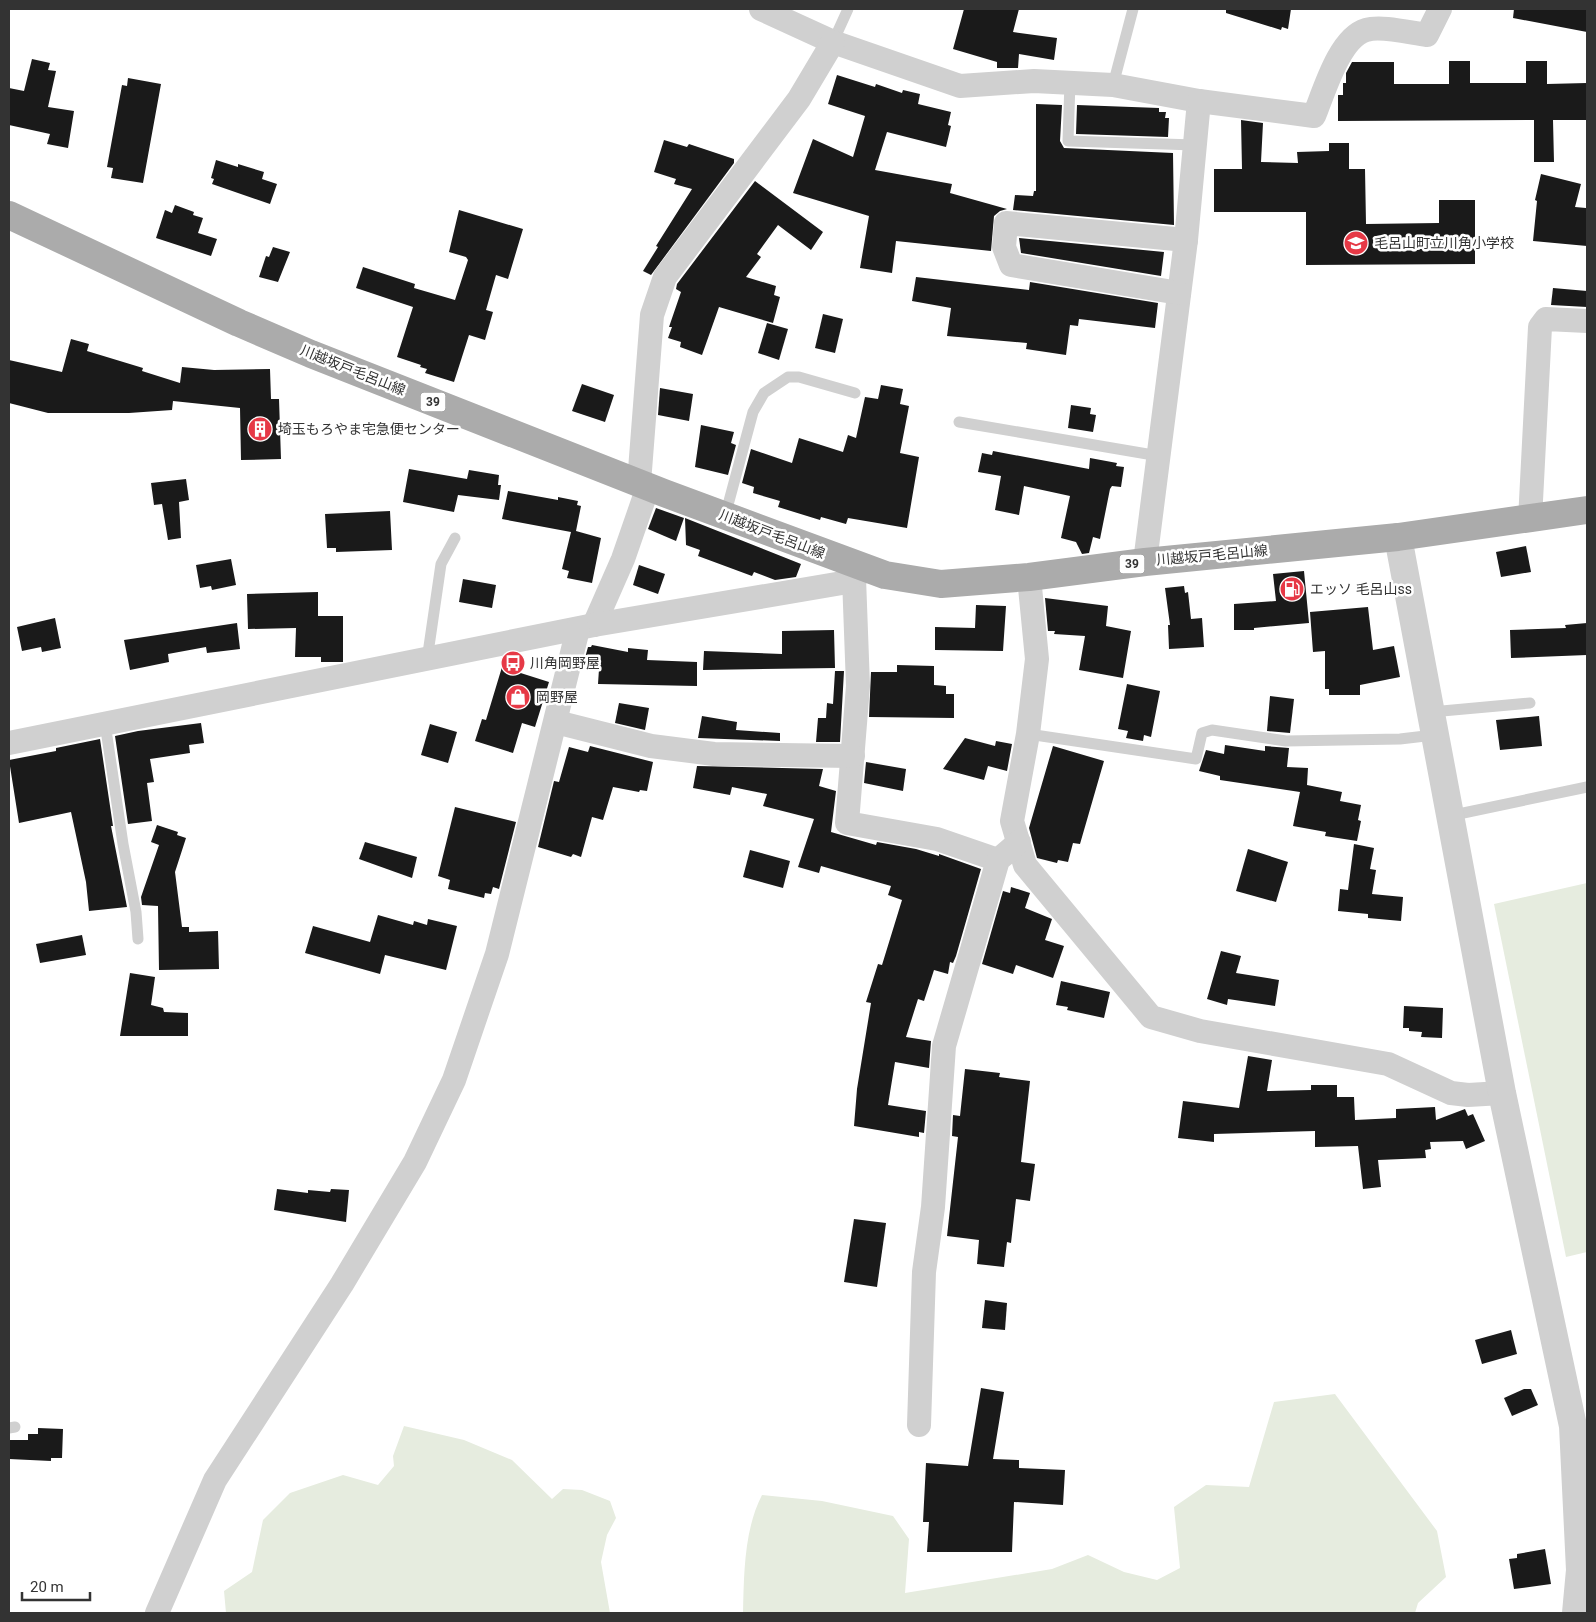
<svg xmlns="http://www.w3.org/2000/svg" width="1596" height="1622" font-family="Roboto,'Noto Sans JP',sans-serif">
  <rect width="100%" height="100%" fill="#fff"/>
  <g fill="#e6ecdf">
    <path d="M 1587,883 L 1587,1252 L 1566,1257 L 1494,904 Z"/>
    <path d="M 1335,1394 L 1437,1531 L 1446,1577 L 1418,1603 L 1415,1613 L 743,1613 C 744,1574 744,1530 762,1495 L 822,1501 L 893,1516 L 909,1539 L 905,1593 L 1052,1569 L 1088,1555 L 1124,1572 L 1157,1580 L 1180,1568 L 1174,1507 L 1206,1485 L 1249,1487 L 1274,1402 Z"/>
    <path d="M 404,1426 L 464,1440 L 512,1460 L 552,1499 L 563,1489 L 582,1490 L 610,1501 L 616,1518 L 607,1535 L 601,1562 L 610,1613 L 226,1613 L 224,1591 L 252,1572 L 263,1520 L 290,1493 L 343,1475 L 378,1485 L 394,1466 L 393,1456 Z"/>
  </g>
  <g fill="#1a1a1a">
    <path d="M 964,9 L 1019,9 L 1013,32 L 1057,38 L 1054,60 L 1019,54 L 1018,68 L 997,68 L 997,62 L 953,49 Z"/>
    <path d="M 1226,9 L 1291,9 L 1288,29 L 1282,27 L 1281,30 L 1226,13 Z"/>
    <path d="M 1514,9 L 1587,9 L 1587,32 L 1513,18 Z"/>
    <path d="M 32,59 L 50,63 L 48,70 L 56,71 L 48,107 L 74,111 L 68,148 L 47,144 L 50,134 L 9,125 L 9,88 L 24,91 Z"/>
    <path d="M 1449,61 L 1470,61 L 1470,83 L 1526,83 L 1526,61 L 1547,61 L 1547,84 L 1587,83 L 1587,120 L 1553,120 L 1554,162 L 1534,162 L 1534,120 L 1338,121 L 1338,95 L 1343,95 L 1343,83 L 1346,83 L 1346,73 L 1352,62 L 1394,62 L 1394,84 L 1449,84 Z"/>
    <path d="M 837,75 L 875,87 L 876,84 L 902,93 L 903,90 L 920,94 L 918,104 L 951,112 L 948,125 L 951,126 L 946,147 L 887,132 L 875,170 L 952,184 L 950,193 L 1007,209 L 1000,211 L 994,216 L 991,251 L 896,241 L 892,273 L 860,268 L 869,216 L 793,193 L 813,139 L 853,157 L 865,116 L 828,104 Z"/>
    <path d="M 128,78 L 161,84 L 143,183 L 111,178 L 113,168 L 107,167 L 122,85 L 127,86 Z"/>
    <path d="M 1036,104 L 1062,105 L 1060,141 L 1064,148 L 1173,153 L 1174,225 L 1013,210 L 1015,195 L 1033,196 L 1034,191 L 1036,191 Z"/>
    <path d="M 1077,105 L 1159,108 L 1159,112 L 1166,112 L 1165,118 L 1169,118 L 1168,137 L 1076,134 Z"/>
    <path d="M 1241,120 L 1263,123 L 1261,162 L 1298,163 L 1297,152 L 1329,151 L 1329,143 L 1349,143 L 1349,169 L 1365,169 L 1366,224 L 1439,223 L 1439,200 L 1475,200 L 1475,264 L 1306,265 L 1306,212 L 1214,212 L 1214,169 L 1242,169 Z"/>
    <path d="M 664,140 L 687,147 L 689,144 L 734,159 L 734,163 L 651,275 L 643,271 L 658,247 L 656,246 L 692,189 L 674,184 L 676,179 L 654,172 Z"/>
    <path d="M 216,160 L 238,167 L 238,164 L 264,172 L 262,179 L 277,184 L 270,204 L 212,184 L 214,179 L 211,178 Z"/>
    <path d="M 1541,174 L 1581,184 L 1575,207 L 1586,208 L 1587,246 L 1533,241 L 1537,201 L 1535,200 Z"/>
    <path d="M 755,181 L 823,232 L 811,250 L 778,225 L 757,254 L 761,257 L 746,277 L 776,286 L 774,295 L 780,297 L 773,323 L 719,307 L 702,355 L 680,347 L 681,342 L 668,338 L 672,327 L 669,327 L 681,292 L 676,289 L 677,284 Z"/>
    <path d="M 175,205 L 194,212 L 193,215 L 203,218 L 198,233 L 217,239 L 211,256 L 156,238 L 165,210 L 172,213 Z"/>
    <path d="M 459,210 L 523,229 L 508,279 L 496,275 L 486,310 L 493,312 L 485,340 L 469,335 L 454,382 L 425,373 L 427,369 L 420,367 L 421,365 L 397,357 L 413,307 L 356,288 L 363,267 L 415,284 L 414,288 L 455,300 L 468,260 L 466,257 L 449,252 Z"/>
    <path d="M 1019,238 L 1164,252 L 1161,276 L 1021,253 Z"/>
    <path d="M 273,247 L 290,252 L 278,282 L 259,277 L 266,256 L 269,257 Z"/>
    <path d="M 916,277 L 1029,290 L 1030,282 L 1158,303 L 1155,328 L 1079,319 L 1078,326 L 1070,325 L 1066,355 L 1026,349 L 1027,343 L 947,336 L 951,308 L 912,301 Z"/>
    <path d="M 1553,288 L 1587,291 L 1587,307 L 1551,305 Z"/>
    <path d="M 823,314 L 843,319 L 835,353 L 815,348 Z"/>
    <path d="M 767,323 L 788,329 L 779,360 L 758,353 Z"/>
    <path d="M 71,339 L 89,344 L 87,351 L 143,368 L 142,371 L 180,383 L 182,367 L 214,370 L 270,369 L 271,399 L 279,399 L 281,459 L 241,460 L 240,408 L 173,401 L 172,410 L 129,413 L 48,413 L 9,403 L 9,360 L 62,372 Z"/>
    <path d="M 582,384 L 614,395 L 605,422 L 572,411 Z"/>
    <path d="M 881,385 L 903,389 L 900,404 L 909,406 L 900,453 L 919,457 L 907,528 L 848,518 L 846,524 L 821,517 L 820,520 L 778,507 L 780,501 L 753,493 L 754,487 L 742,483 L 751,449 L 792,463 L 799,438 L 843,452 L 848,435 L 856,438 L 865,397 L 878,399 Z"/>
    <path d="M 660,388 L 693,394 L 689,421 L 658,415 Z"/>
    <path d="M 1071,405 L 1091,408 L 1090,414 L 1096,415 L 1093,432 L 1068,428 Z"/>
    <path d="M 701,425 L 734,432 L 731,443 L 736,445 L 728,475 L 695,467 Z"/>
    <path d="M 993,451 L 1089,469 L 1090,458 L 1117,463 L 1116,466 L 1124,467 L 1121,487 L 1112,486 L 1110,489 L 1100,539 L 1093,537 L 1089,553 L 1082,554 L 1076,542 L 1061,538 L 1070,496 L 1024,486 L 1019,515 L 995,510 L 1001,476 L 978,472 L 982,453 L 992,455 Z"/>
    <path d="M 409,469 L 467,479 L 469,470 L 499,475 L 498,485 L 501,485 L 499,500 L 458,495 L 454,512 L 403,502 Z"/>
    <path d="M 186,479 L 189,500 L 179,502 L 181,538 L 168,540 L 162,504 L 154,505 L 151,483 Z"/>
    <path d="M 508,491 L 558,500 L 558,497 L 578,501 L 577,505 L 581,506 L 576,531 L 601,538 L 592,583 L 567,578 L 569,571 L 562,569 L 571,532 L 502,519 Z"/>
    <path d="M 656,508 L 684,518 L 676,541 L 648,529 Z"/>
    <path d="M 390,511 L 392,550 L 336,552 L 336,548 L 327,548 L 325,514 Z"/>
    <path d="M 685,518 L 801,564 L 796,577 L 775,580 L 754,572 L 752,576 L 698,556 L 700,550 L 686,545 Z"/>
    <path d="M 1526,546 L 1531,572 L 1501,577 L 1496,552 Z"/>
    <path d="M 231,559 L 236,585 L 212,590 L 211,586 L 200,588 L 196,565 Z"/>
    <path d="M 639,565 L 665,574 L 658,594 L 633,585 Z"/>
    <path d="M 1304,571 L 1309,623 L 1254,628 L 1254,630 L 1234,630 L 1234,604 L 1276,601 L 1273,574 Z"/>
    <path d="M 463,579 L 496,585 L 492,608 L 459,602 Z"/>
    <path d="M 1184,586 L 1185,593 L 1188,592 L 1191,619 L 1202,618 L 1204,647 L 1169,649 L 1168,625 L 1170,625 L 1165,588 Z"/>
    <path d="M 318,592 L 318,616 L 343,616 L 343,662 L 321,662 L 321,657 L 295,657 L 296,628 L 248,629 L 247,594 Z"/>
    <path d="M 1045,598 L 1108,606 L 1106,626 L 1131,631 L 1123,678 L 1079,670 L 1085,636 L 1054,634 L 1055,631 L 1048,631 Z"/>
    <path d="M 976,605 L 1006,606 L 1003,651 L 935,650 L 935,627 L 975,628 Z"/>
    <path d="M 1368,607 L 1373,650 L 1394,646 L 1400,677 L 1360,685 L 1360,695 L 1329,695 L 1329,689 L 1325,689 L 1325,651 L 1313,652 L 1310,612 Z"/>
    <path d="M 55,618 L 61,648 L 42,652 L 41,647 L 22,651 L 17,627 Z"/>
    <path d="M 237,623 L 240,649 L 207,653 L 206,647 L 168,654 L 169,662 L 130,670 L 124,640 Z"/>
    <path d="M 1587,623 L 1587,655 L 1511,658 L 1510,630 L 1566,628 L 1565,625 Z"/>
    <path d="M 834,630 L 835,668 L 703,670 L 704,651 L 782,654 L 782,631 Z"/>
    <path d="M 592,645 L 628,652 L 628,648 L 648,650 L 647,660 L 697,662 L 697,686 L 598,684 L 599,669 L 583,665 L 588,647 L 591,647 Z"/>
    <path d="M 897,665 L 934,666 L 934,685 L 946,686 L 946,694 L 954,694 L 954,718 L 869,717 L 871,672 L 897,672 Z"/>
    <path d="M 502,667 L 549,682 L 535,727 L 522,723 L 513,753 L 475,741 L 482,719 L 486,720 Z"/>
    <path d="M 835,671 L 844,671 L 840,742 L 816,742 L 818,718 L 826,718 L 827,703 L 833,704 Z"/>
    <path d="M 1127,684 L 1160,691 L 1151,737 L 1144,735 L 1143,741 L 1126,738 L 1128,731 L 1118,729 Z"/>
    <path d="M 1270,696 L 1294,699 L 1290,733 L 1267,731 Z"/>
    <path d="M 619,703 L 649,708 L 645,730 L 615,723 Z"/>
    <path d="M 702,716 L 737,722 L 736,730 L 780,733 L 780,741 L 698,738 Z"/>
    <path d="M 1539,716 L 1542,746 L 1500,750 L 1496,720 Z"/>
    <path d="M 201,723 L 204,743 L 189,745 L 190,753 L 150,759 L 154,782 L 147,783 L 152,821 L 128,824 L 115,736 L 138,731 Z"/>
    <path d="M 430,724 L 457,732 L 448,763 L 421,755 Z"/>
    <path d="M 965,738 L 995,746 L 996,741 L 1012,744 L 1007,771 L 988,766 L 984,780 L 943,769 Z"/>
    <path d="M 100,739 L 113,826 L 111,826 L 127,907 L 89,911 L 86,882 L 71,812 L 19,823 L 9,760 L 56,751 L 56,748 Z"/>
    <path d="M 1225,745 L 1265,751 L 1265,746 L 1289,748 L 1287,767 L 1308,768 L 1307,785 L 1342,792 L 1340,801 L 1361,805 L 1358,820 L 1361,821 L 1357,841 L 1325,836 L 1326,832 L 1293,826 L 1300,792 L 1220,780 L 1220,776 L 1199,771 L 1206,750 L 1224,754 Z"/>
    <path d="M 590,746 L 653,762 L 647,791 L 640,790 L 639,792 L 613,787 L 603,820 L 592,817 L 581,857 L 573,854 L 571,857 L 538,847 L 554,781 L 559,782 L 569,747 L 588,752 Z"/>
    <path d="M 1053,746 L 1104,761 L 1080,844 L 1073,843 L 1068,862 L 1058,860 L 1057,863 L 1037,858 L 1029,828 Z"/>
    <path d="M 866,762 L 906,769 L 903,791 L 864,783 Z"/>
    <path d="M 697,766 L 823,769 L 819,786 L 836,791 L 831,832 L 876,845 L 877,842 L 916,849 L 939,856 L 939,854 L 981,869 L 956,956 L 953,963 L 950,962 L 948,974 L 934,970 L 924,1001 L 918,999 L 906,1037 L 931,1041 L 929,1068 L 895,1062 L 888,1105 L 926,1111 L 924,1133 L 919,1132 L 919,1137 L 854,1126 L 857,1089 L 871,1003 L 866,1002 L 878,964 L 882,965 L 902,900 L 888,895 L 891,886 L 821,866 L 819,873 L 798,867 L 814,819 L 763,806 L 767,794 L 732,787 L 730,795 L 693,788 Z"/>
    <path d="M 455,807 L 516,822 L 499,889 L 493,887 L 491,894 L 485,893 L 484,898 L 448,889 L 450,880 L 438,876 Z"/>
    <path d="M 157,825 L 178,832 L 177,835 L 186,838 L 175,872 L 182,927 L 189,927 L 189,932 L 218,931 L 219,969 L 159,970 L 158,906 L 142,905 L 141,897 L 159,845 L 151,842 Z"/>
    <path d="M 365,842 L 417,857 L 412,878 L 359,859 Z"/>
    <path d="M 1354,844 L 1374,848 L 1370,869 L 1376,870 L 1372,894 L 1403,897 L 1401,921 L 1368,918 L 1368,914 L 1338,911 L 1340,889 L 1348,890 Z"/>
    <path d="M 1248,849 L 1288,862 L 1276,902 L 1236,891 Z"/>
    <path d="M 750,850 L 790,861 L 783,888 L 743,877 Z"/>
    <path d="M 1011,887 L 1030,893 L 1025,908 L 1052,919 L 1045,940 L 1064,946 L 1053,978 L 1016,965 L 1013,974 L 982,964 L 1003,891 L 1010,893 Z"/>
    <path d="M 378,915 L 413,925 L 414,921 L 427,925 L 428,919 L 457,926 L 446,970 L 385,955 L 380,974 L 305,953 L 313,926 L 370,942 Z"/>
    <path d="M 82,935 L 86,955 L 40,963 L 36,944 Z"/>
    <path d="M 1221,951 L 1241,956 L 1236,973 L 1279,980 L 1275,1006 L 1228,999 L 1227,1005 L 1207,999 Z"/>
    <path d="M 130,973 L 155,977 L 151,1005 L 163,1008 L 164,1012 L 188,1013 L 188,1036 L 120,1036 Z"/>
    <path d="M 1061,981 L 1110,992 L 1104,1018 L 1067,1010 L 1068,1007 L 1056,1005 Z"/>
    <path d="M 1404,1006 L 1443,1008 L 1442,1038 L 1421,1037 L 1422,1032 L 1409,1031 L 1409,1028 L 1403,1028 Z"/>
    <path d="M 1248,1056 L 1272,1060 L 1267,1091 L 1311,1090 L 1311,1085 L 1337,1085 L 1337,1097 L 1354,1097 L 1355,1120 L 1396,1118 L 1396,1109 L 1435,1107 L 1436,1120 L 1465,1109 L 1468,1116 L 1473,1114 L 1485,1141 L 1466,1149 L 1463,1141 L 1430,1142 L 1431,1149 L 1425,1150 L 1426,1158 L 1378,1160 L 1381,1187 L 1363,1189 L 1358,1146 L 1315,1147 L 1315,1131 L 1214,1134 L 1214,1142 L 1178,1138 L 1183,1101 L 1239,1108 Z"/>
    <path d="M 965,1069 L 1000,1073 L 999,1077 L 1030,1081 L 1021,1162 L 1035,1164 L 1030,1201 L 1016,1199 L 1011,1243 L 1007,1242 L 1004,1267 L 977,1264 L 979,1240 L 947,1236 L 958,1137 L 952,1136 L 953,1115 L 960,1116 Z"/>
    <path d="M 277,1189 L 308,1193 L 308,1190 L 330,1192 L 331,1189 L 349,1190 L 346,1222 L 274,1210 Z"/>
    <path d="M 854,1219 L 886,1223 L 877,1287 L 844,1282 Z"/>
    <path d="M 985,1300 L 1007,1303 L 1005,1330 L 982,1328 Z"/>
    <path d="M 1511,1330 L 1517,1354 L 1482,1364 L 1475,1340 Z"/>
    <path d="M 981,1388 L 1004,1392 L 993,1459 L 1019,1460 L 1019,1468 L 1065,1470 L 1063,1505 L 1014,1502 L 1012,1552 L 927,1552 L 929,1522 L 923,1522 L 926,1463 L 968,1466 Z"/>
    <path d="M 1524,1389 L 1531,1389 L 1538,1405 L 1512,1416 L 1504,1398 Z"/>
    <path d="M 38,1428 L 63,1429 L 62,1458 L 51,1458 L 51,1461 L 9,1459 L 9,1440 L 28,1440 L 28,1434 L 38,1434 Z"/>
    <path d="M 1545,1549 L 1551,1584 L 1514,1589 L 1509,1559 L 1517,1558 L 1517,1554 Z"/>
  </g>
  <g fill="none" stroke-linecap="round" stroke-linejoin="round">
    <g stroke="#d0d0d0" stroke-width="11">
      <path d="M 833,42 L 848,9"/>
      <path d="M 1070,82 L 1068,141 L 1195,145"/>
      <path d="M 1113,85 L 1133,9"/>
      <path d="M 959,422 L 1159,456"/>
      <path d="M 725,516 L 753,412 L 764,393 L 788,377 L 799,377 L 855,393"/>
      <path d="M 427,660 L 441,564 L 455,538"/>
      <path d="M 1431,712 L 1530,703"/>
      <path d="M 105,723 L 123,844 L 136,912 L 138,939"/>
      <path d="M 1028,734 L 1196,759 L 1202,733 L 1212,730 L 1286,741 L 1400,739 L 1434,735"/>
      <path d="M 1449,816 L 1587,787"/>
      <path d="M 9,1428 L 15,1427"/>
    </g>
    <g stroke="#d0d0d0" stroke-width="24">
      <path d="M 761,9 L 833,42 L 960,86 L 1034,81 L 1113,85 L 1199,101 L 1186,240 L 1145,562"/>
      <path d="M 1199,101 L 1314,116 C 1324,92 1339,38 1366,30 C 1381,25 1411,33 1427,35 L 1440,9"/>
      <path d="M 1179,293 L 1011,265 L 1004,247 L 1006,223 L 1186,240"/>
      <path d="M 639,483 L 652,315 L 665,277 L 799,99 L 833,42"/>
      <path d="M 1530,520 L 1540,327 L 1546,319 L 1587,321"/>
      <path d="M 1029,577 L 1037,659 L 1028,734 L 1012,821 L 1025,865 L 1151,1017 L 1200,1031 L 1388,1064 L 1451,1093 L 1468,1095 L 1502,1093"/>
      <path d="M 854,578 L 858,686 L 847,823 L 937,839 L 998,860"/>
      <path d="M 594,625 L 623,559 L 648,487"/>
      <path d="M 556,722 L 651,746 L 714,754 L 853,756"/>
      <path d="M 9,743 L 594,625 L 842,583 L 866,570"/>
      <path d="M 919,1425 L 924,1272 L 933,1207 L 944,1046 L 998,860 L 1019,842"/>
      <path d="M 157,1613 L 215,1480 L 342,1284 L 415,1162 L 454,1080 L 497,954 L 578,629"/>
    </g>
    <path stroke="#d0d0d0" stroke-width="28" d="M 1398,537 L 1502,1093 L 1573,1426 L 1580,1570 L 1576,1613"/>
    <path stroke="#ababab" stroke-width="28" d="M 9,215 L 239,323 L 311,354 L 664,493 L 885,575 L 941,584 L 1029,577 L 1145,562 L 1398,537 L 1587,510"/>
  </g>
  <defs>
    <symbol id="school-disc" viewBox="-11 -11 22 22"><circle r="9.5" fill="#e63946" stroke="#fff"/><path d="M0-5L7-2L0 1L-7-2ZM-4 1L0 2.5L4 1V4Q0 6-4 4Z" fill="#fff"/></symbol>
    <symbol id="building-disc" viewBox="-11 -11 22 22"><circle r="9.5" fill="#e63946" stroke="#fff"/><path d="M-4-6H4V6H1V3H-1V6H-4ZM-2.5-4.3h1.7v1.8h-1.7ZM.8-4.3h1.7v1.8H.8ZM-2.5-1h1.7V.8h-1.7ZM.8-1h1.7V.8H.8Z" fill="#fff"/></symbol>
    <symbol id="fuel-disc" viewBox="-11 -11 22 22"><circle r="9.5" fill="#e63946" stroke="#fff"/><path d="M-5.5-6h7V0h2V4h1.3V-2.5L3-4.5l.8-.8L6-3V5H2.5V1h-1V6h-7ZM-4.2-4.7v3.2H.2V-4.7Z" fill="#fff"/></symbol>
    <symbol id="bus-disc" viewBox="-11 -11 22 22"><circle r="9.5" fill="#e63946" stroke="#fff"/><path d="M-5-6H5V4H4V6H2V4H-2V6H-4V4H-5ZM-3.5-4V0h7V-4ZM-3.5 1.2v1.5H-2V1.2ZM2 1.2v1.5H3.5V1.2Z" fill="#fff"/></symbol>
    <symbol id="shop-disc" viewBox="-11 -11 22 22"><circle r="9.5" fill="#e63946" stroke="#fff"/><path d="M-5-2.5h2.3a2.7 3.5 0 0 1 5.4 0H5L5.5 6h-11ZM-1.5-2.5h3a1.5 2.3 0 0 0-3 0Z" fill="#fff"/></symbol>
  </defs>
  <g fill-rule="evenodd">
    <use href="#school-disc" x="1342" y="229" width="28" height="28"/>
    <use href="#building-disc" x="246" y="415" width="28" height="28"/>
    <use href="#fuel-disc" x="1278" y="575" width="28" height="28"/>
    <use href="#bus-disc" x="499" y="649" width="28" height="28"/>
    <use href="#shop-disc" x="504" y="683" width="28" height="28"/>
  </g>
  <g text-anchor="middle" stroke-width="5" stroke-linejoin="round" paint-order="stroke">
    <g fill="#fff" stroke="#707070" stroke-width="1">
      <rect x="420.5" y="392.5" width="25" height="19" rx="4"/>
      <rect x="1119.5" y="554.5" width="25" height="19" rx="4"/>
    </g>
    <g font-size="12" font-weight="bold" fill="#333">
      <text x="433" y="406">39</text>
      <text x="1132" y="568">39</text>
    </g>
    <g font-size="14" fill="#333" stroke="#fff" text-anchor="start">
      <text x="1374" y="248">毛呂山町立川角小学校</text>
      <text x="278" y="434">埼玉もろやま宅急便センター</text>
      <text x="1310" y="594">エッソ 毛呂山ss</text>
      <text x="530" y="668">川角岡野屋</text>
      <text x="536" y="702">岡野屋</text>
    </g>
    <g font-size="14" fill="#333" stroke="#fff">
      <text transform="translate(353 370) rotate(22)" y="5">川越坂戸毛呂山線</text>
      <text transform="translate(772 534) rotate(21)" y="5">川越坂戸毛呂山線</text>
      <text transform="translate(1212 555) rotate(-5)" y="5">川越坂戸毛呂山線</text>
    </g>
  </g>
  <rect width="1596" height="1622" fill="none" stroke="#333333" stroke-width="20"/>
  <path d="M22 1592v8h68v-8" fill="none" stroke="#333333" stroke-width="2.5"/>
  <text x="30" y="1592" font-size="15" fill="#333333" stroke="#ffffff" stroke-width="4" paint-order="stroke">20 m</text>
</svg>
